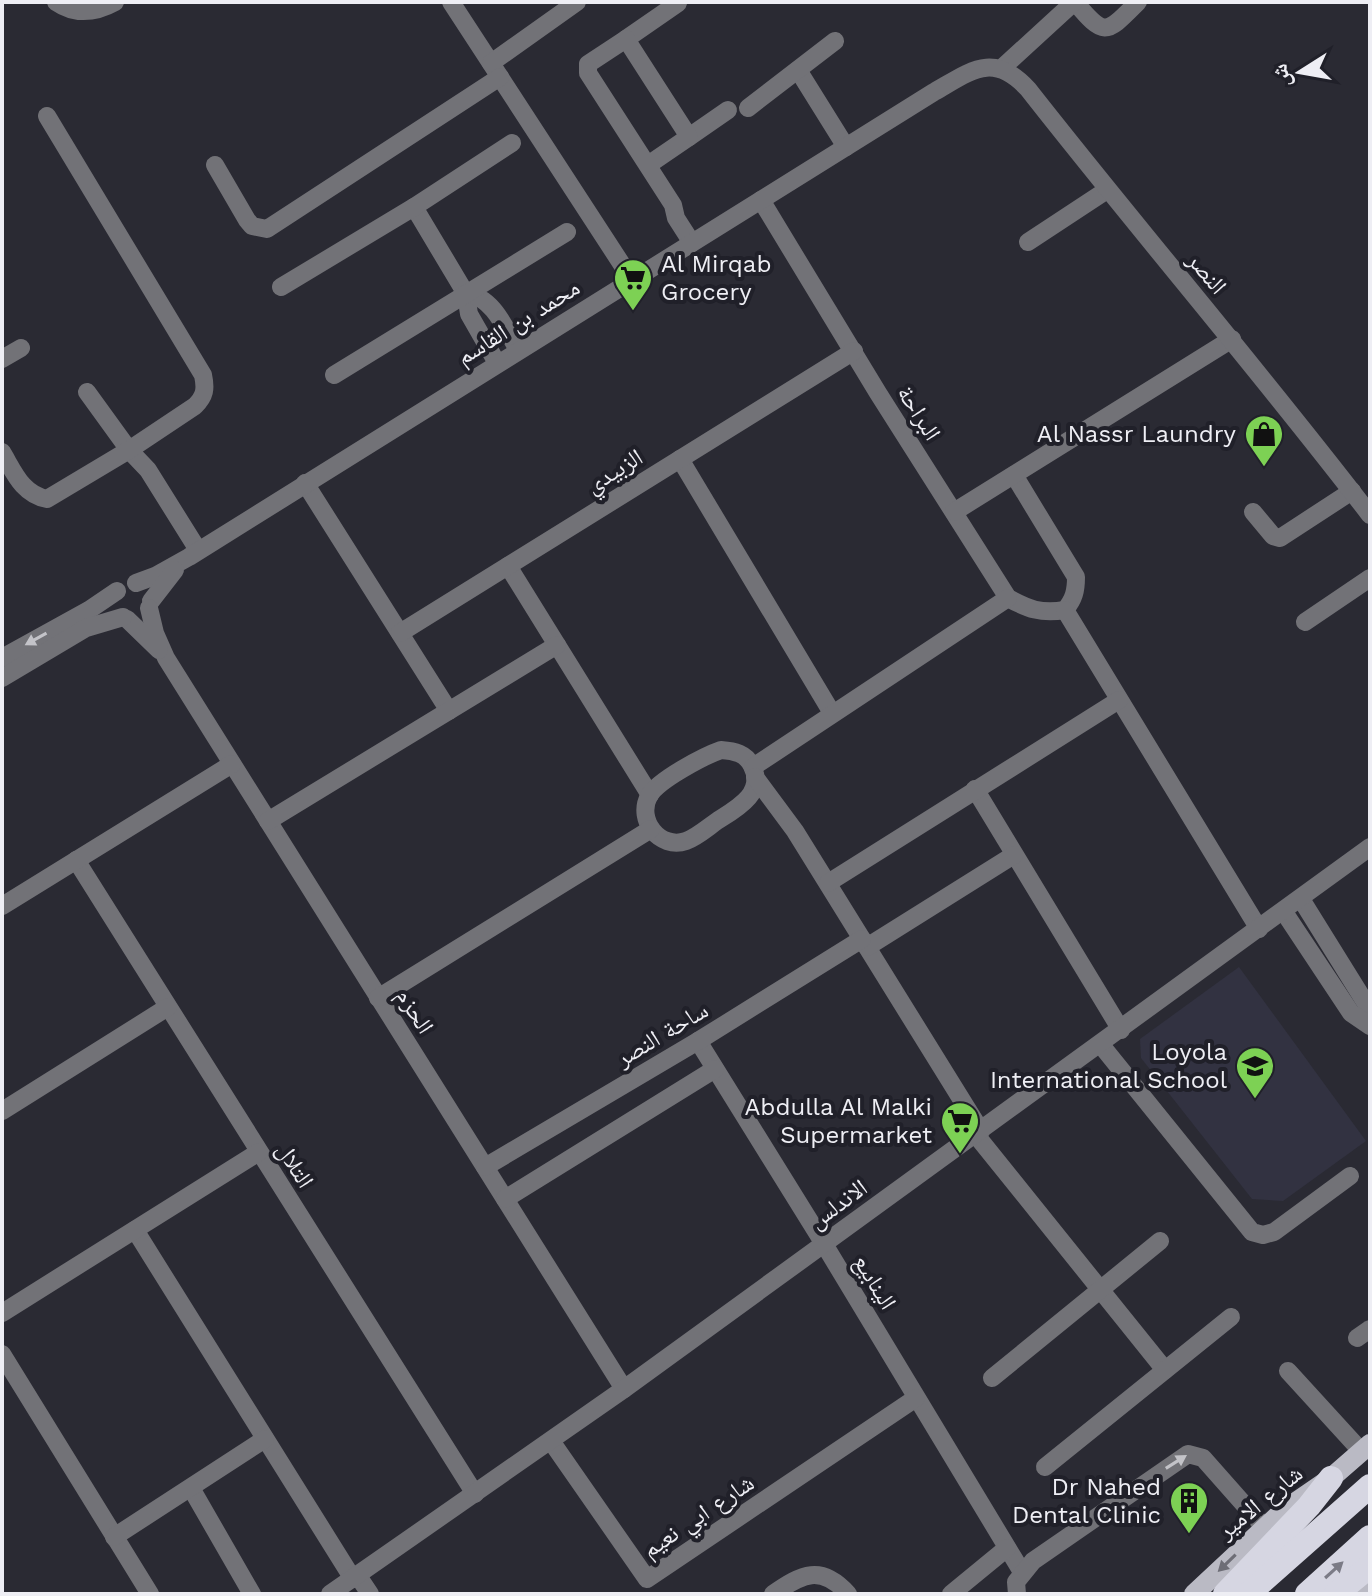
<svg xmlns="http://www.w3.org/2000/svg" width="1372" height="1596" font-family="'Work Sans','Noto Naskh Arabic',sans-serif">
  <rect width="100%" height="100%" fill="#2a2a33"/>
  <path fill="#323241" d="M 1239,967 L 1366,1141 L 1283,1201 L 1252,1199 L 1141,1058 L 1140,1039 Z"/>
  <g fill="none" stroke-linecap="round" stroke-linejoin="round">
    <g stroke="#727277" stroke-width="18">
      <path d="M 56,2 C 75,15 95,13 115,2"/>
      <path d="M 451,2 L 632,280"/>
      <path d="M 1075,2 C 1105,38 1106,34 1138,2"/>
      <path d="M 626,39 L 678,3"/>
      <path d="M 491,63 L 577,2"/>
      <path d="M 1002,68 L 1074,2"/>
      <path d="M 798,70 L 846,147"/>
      <path d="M 748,108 L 835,41"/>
      <path d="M 689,137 L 728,110"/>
      <path d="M 215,165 L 247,220 L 252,226 L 267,229 L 500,77"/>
      <path d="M 648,165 L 689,137 L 626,39 L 588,64 L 588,73 L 673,205 L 676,218 L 692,243"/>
      <path d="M 761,200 L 878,393 L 1008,598 C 1028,609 1041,614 1065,610 C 1074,599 1076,591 1076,577 L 1014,475"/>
      <path d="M 414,207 L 466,294 L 469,314 L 497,363"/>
      <path d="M 1028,242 L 1107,190"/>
      <path d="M 281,287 L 414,207 L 512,143"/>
      <path d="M 466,294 C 493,296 506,330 518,350"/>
      <path d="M 2,359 L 21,348"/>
      <path d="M 334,375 L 567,232"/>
      <path d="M 87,392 L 129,450 L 148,470 L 198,550"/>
      <path d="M 2,452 C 14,472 22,494 47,499 L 129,450 L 195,406 C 205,396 206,389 203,375 L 47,116"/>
      <path d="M 680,459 L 832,713"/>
      <path d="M 305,483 L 449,711"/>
      <path d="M 954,512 L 1232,339"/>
      <path d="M 1253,512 L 1273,536 L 1280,538 L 1352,491"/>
      <path d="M 508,566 L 650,795"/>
      <path d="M 136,583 L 155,576 L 189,557 L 934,92 C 971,71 993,51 1028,89 C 1140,232 1259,370 1370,515"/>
      <path d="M 151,601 L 175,570"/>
      <path d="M 149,608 L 155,633 L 166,658 L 624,1389"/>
      <path d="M 1065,610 L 1259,929"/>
      <path d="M 127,619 L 159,650"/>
      <path d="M 1305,622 L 1370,578"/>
      <path d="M 400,633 L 854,351"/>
      <path d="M 2,658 L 89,610 L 117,591"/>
      <path d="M 2,678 L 86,628 L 123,617"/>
      <path d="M 721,750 C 734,751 746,753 752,766 C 766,793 736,809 717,821 C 707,828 697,837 686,841 C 660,850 636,820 649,796 C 658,780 704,756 721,750 Z"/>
      <path d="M 753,767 L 1008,598"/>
      <path d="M 755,777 L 795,831 L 981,1131"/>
      <path d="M 975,789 L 1121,1030"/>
      <path d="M 268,821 L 557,645"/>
      <path d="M 76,860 L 475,1494"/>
      <path d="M 828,883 L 1119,700"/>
      <path d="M 1301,899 L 1370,1010"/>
      <path d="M 2,906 L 232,764"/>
      <path d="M 1284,912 L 1351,1013 L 1370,1026"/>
      <path d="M 867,947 L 1014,855"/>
      <path d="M 378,998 L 651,829"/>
      <path d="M 698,1041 L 824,1244 L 1022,1572"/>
      <path d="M 1101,1045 L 1252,1232 L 1263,1235 L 1274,1232 L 1350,1176"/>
      <path d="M 2,1111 L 168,1007"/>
      <path d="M 976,1135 L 1165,1370"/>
      <path d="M 485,1167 L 698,1041 L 862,939"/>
      <path d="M 505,1199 L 715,1069"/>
      <path d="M 135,1230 L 353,1579"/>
      <path d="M 2,1313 L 259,1152"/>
      <path d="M 1357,1338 L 1370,1329"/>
      <path d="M 2,1354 L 150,1594"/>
      <path d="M 1288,1371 L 1362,1452"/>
      <path d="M 992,1378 L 1160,1241"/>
      <path d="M 551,1441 L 647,1579 L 916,1398"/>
      <path d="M 1045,1467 L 1231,1317"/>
      <path d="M 191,1488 L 252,1594"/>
      <path d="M 114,1537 L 265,1439"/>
      <path d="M 358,1576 L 370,1594"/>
      <path d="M 330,1594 L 624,1389 L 1370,847"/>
      <path d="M 773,1594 C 802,1574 821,1564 848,1594"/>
      <path d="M 951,1594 L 1007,1548"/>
      <path d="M 1017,1594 L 1016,1582 L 1033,1561 L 1188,1454 L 1203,1458 L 1264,1527"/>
    </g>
    <g stroke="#babac4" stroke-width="20">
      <path d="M 1194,1594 L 1283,1511 L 1331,1478 L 1370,1444"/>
      <path d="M 1359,1594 L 1370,1584"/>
    </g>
    <g stroke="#d6d6e2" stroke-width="24">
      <path d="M 1225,1594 L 1309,1506 L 1331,1478"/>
      <path d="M 1248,1594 L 1370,1486"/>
      <path d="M 1307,1594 L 1370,1537"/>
      <path d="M 1336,1594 L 1370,1566"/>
    </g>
  </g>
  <defs><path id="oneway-solid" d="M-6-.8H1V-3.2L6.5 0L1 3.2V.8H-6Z" transform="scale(2)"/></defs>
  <g fill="#c3c3c8">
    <use href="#oneway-solid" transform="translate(36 639) rotate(151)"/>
    <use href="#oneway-solid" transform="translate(1176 1462) rotate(-32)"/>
  </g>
  <use fill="#6d6d76" href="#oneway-solid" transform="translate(1227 1563) rotate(136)"/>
  <use fill="#7b7b86" href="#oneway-solid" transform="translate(1334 1570) rotate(-42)"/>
  <defs>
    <symbol id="supermarket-pin" viewBox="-11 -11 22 30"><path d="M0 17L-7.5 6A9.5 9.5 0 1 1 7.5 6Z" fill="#7dd154" stroke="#202029"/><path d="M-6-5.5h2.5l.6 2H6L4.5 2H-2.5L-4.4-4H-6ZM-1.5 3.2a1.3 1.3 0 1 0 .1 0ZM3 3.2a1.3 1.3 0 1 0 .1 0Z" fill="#111"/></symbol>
    <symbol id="shop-pin" viewBox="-11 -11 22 30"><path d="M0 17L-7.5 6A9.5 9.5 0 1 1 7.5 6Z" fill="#7dd154" stroke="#202029"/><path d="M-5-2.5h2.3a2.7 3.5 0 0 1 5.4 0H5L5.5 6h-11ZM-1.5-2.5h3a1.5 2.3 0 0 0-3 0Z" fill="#111"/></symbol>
    <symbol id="school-pin" viewBox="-11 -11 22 30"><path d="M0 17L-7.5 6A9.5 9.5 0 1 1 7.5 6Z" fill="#7dd154" stroke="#202029"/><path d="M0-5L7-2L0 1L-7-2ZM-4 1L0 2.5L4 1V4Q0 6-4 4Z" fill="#111"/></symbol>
    <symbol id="building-pin" viewBox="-11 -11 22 30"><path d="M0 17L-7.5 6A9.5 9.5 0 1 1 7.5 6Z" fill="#7dd154" stroke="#202029"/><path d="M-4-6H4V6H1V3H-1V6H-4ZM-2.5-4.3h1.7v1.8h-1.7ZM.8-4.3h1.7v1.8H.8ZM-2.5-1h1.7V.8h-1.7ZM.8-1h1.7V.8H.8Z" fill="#111"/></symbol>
  </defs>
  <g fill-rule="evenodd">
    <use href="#supermarket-pin" x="611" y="256" width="44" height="60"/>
    <use href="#shop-pin" x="1242" y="412" width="44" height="60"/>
    <use href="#school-pin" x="1233" y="1044" width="44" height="60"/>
    <use href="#supermarket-pin" x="938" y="1099" width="44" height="60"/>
    <use href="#building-pin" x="1167" y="1479" width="44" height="60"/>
  </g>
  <g text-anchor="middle" stroke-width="8" stroke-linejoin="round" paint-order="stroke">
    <g font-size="24" fill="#eeeef4" stroke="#202029" text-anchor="end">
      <text x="661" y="272" text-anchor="start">Al Mirqab<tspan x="661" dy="28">Grocery</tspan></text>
      <text x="1236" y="442">Al Nassr Laundry</text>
      <text x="1227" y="1060">Loyola<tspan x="1227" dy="28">International School</tspan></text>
      <text x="932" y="1115">Abdulla Al Malki<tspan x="932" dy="28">Supermarket</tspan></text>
      <text x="1161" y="1495">Dr Nahed<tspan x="1161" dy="28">Dental Clinic</tspan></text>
    </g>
    <g font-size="24" fill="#eeeef4" stroke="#202029">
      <text transform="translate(1207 273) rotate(50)" y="8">النصر</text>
      <text transform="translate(518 322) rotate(-32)" y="8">محمد بن القاسم</text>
      <text transform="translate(919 413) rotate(58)" y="8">البراحة</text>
      <text transform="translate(614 471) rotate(-32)" y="8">الزبيدي</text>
      <text transform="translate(415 1011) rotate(58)" y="8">الحزم</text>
      <text transform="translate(662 1034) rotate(-31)" y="8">ساحة النصر</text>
      <text transform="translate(295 1165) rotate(58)" y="8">التلال</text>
      <text transform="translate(838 1204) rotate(-36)" y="8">الاندلس</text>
      <text transform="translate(875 1282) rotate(59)" y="8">الينابيع</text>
      <text transform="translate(1260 1502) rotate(-39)" y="8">شارع الامير</text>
      <text transform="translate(698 1516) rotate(-34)" y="8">شارع ابي نعيم</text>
    </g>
  </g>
  <rect width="1372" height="1596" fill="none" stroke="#eeeef4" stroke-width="8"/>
  <g transform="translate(1300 72) rotate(259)" stroke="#202029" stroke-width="6" paint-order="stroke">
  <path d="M0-6L14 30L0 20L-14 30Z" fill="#eeeef4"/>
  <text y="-12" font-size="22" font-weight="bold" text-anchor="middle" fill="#eeeef4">ش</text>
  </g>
</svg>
